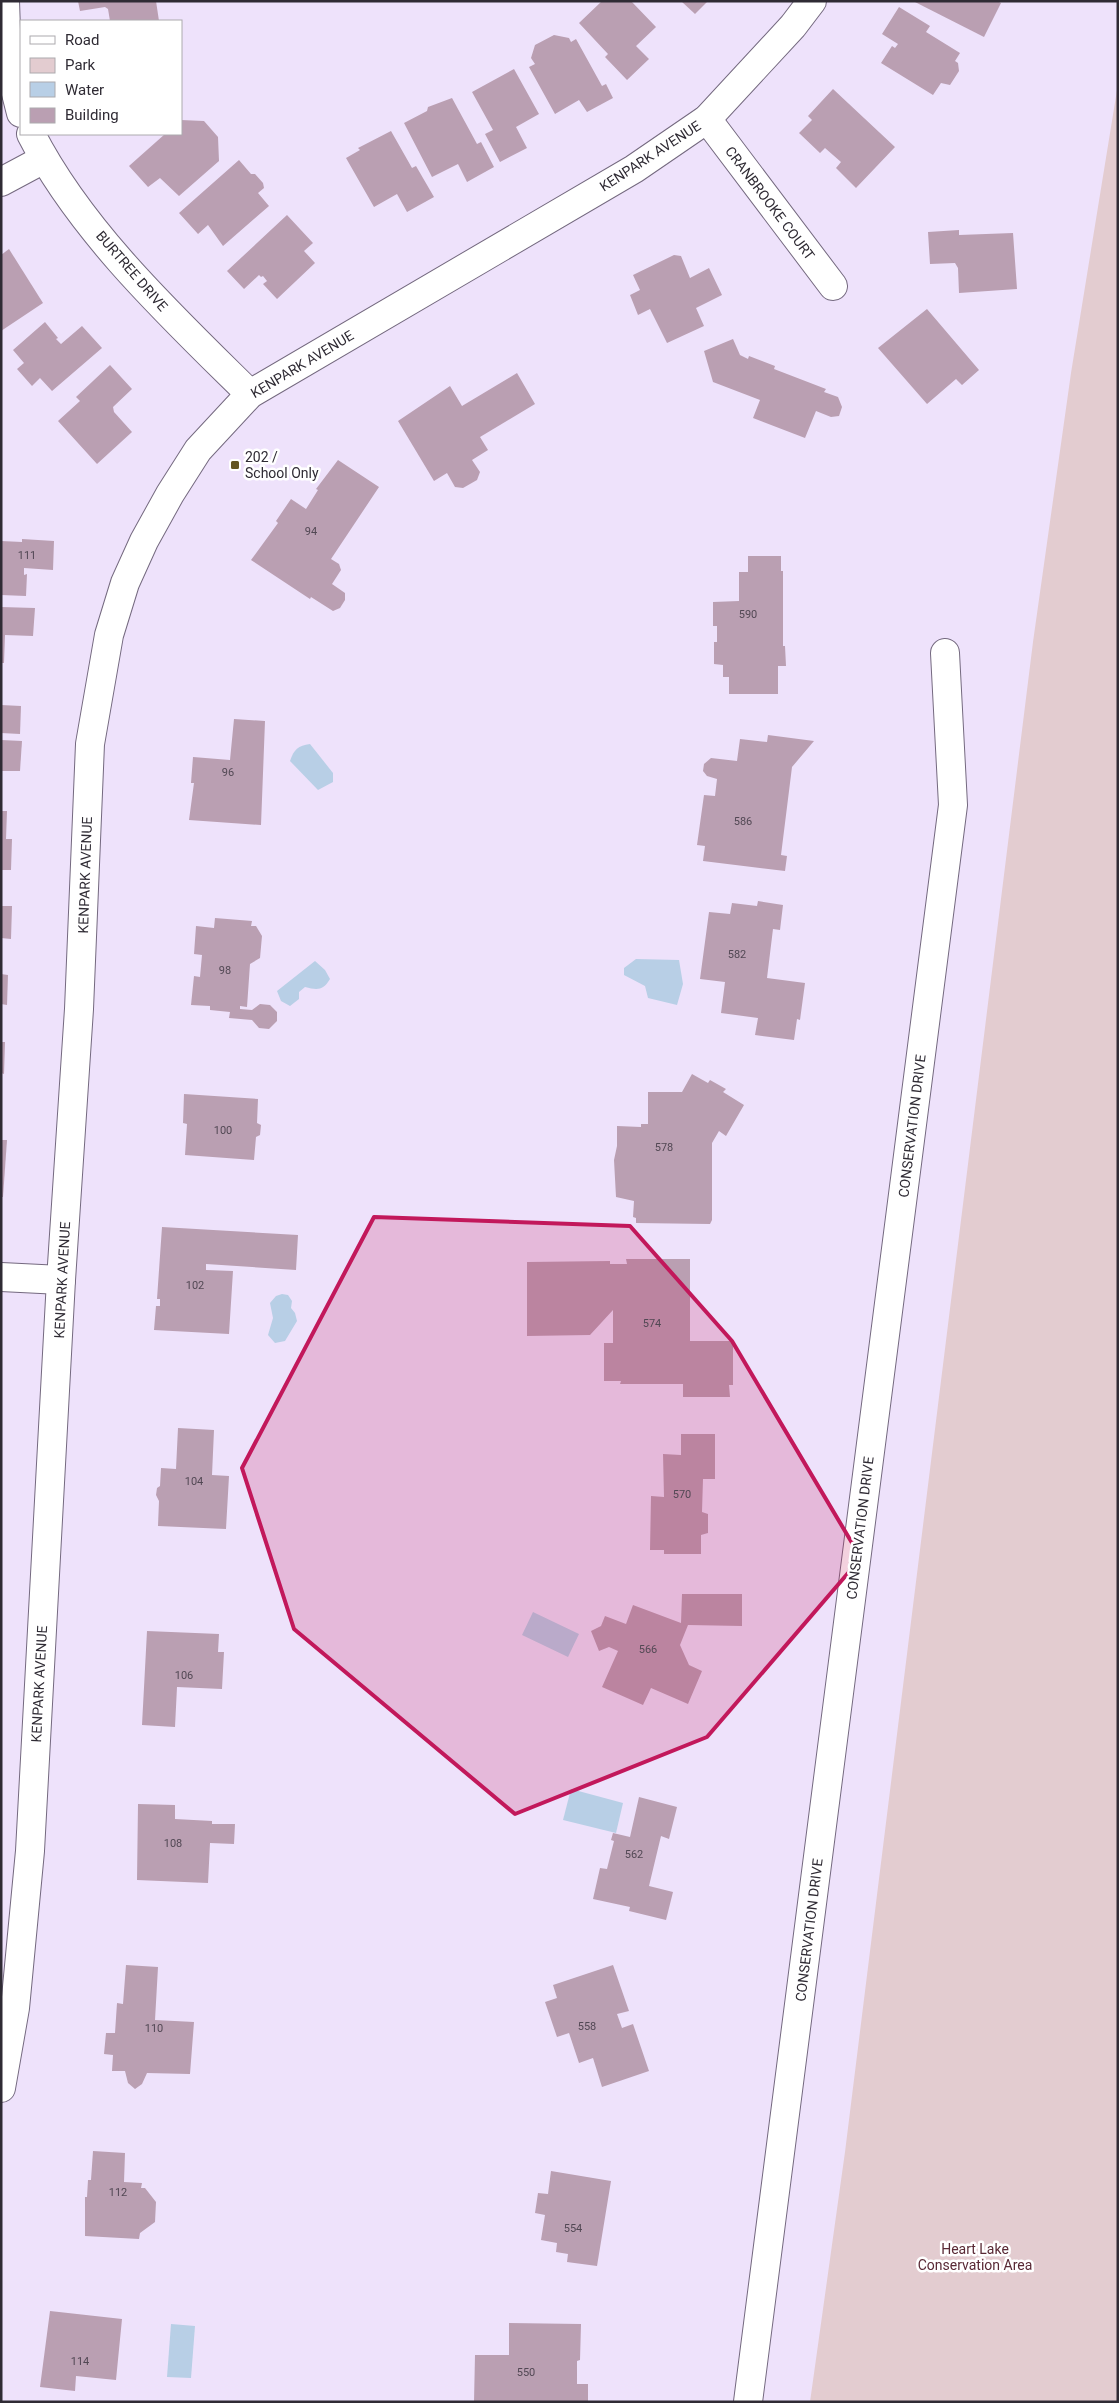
<svg xmlns="http://www.w3.org/2000/svg" width="1119" height="2403" font-family="Roboto,sans-serif">
  <rect width="100%" height="100%" fill="#eee2fb"/>
  <path fill="#e3ccd0" d="M 1118,84 L 1118,2402 L 810,2402 L 845,2152 L 1033,642 L 1071,373 Z"/>
  <g fill="#b8cfe6">
    <path d="M 310,744 L 333,773 L 333,782 L 318,790 L 290,761 C 294,749 298,746 310,744 Z"/>
    <path d="M 636,959 L 679,960 L 683,984 L 677,1005 L 648,998 L 645,986 L 624,975 L 624,968 Z"/>
    <path d="M 315,961 L 325,970 L 330,979 C 323,991 317,990 305,987 L 299,992 L 299,999 L 290,1006 L 281,1001 L 277,991 Z"/>
    <path d="M 282,1294 L 288,1295 L 292,1301 L 291,1308 L 295,1313 L 297,1321 L 285,1341 L 275,1343 L 268,1335 L 273,1318 L 270,1303 L 276,1296 Z"/>
    <path d="M 533,1612 L 579,1634 L 568,1657 L 522,1635 Z"/>
    <path d="M 571,1789 L 623,1803 L 616,1833 L 563,1820 Z"/>
    <path d="M 171,2324 L 195,2326 L 191,2378 L 167,2377 Z"/>
  </g>
  <g fill="#ba9fb2">
    <path d="M 78,1 L 156,1 L 159,21 L 110,21 L 108,9 L 105,7 L 80,11 Z"/>
    <path d="M 602,1 L 631,1 L 656,27 L 636,46 L 649,59 L 627,80 L 605,57 L 608,54 L 579,23 Z"/>
    <path d="M 681,1 L 708,1 L 695,14 Z"/>
    <path d="M 913,1 L 997,1 L 1001,3 L 984,37 Z"/>
    <path d="M 899,7 L 930,26 L 926,32 L 960,53 L 955,61 L 958,63 L 959,71 L 950,85 L 941,83 L 933,95 L 881,63 L 892,46 L 895,48 L 898,44 L 882,34 Z"/>
    <path d="M 554,35 L 569,38 L 571,42 L 576,39 L 602,86 L 606,84 L 613,98 L 587,112 L 579,100 L 555,114 L 529,67 L 535,64 L 531,58 L 535,45 Z"/>
    <path d="M 514,69 L 539,114 L 516,127 L 527,148 L 500,162 L 485,134 L 493,130 L 472,92 Z"/>
    <path d="M 833,89 L 895,147 L 856,188 L 836,168 L 841,162 L 825,148 L 820,153 L 799,133 L 812,120 L 808,116 Z"/>
    <path d="M 452,98 L 477,144 L 481,142 L 494,167 L 467,182 L 458,164 L 432,177 L 404,123 L 427,111 L 428,107 Z"/>
    <path d="M 181,120 L 204,121 L 218,137 L 219,161 L 179,196 L 160,178 L 148,187 L 129,166 L 165,134 L 181,134 Z"/>
    <path d="M 391,131 L 412,168 L 416,166 L 434,197 L 407,212 L 397,194 L 374,207 L 346,158 L 360,150 L 358,148 Z"/>
    <path d="M 239,160 L 251,174 L 255,174 L 263,183 L 264,188 L 258,193 L 269,206 L 223,246 L 208,225 L 198,234 L 179,213 Z"/>
    <path d="M 287,215 L 313,243 L 304,251 L 315,263 L 277,299 L 263,284 L 267,281 L 263,276 L 261,277 L 259,275 L 244,289 L 227,271 Z"/>
    <path d="M 959,230 L 959,235 L 1013,233 L 1017,289 L 959,293 L 958,268 L 955,263 L 930,264 L 928,232 Z"/>
    <path d="M 9,249 L 43,303 L 1,331 L 1,255 Z"/>
    <path d="M 674,255 L 681,256 L 690,278 L 709,268 L 722,295 L 696,308 L 704,326 L 667,343 L 650,309 L 638,315 L 630,295 L 640,290 L 633,275 Z"/>
    <path d="M 927,309 L 979,370 L 962,385 L 956,379 L 927,404 L 878,348 Z"/>
    <path d="M 45,322 L 58,338 L 56,339 L 61,344 L 82,326 L 102,348 L 52,391 L 40,378 L 32,386 L 17,369 L 24,363 L 13,350 Z"/>
    <path d="M 733,339 L 740,355 L 748,359 L 749,356 L 775,366 L 774,369 L 826,389 L 824,392 L 838,397 L 842,407 L 839,416 L 831,417 L 816,411 L 805,438 L 753,418 L 760,400 L 713,382 L 704,351 Z"/>
    <path d="M 110,365 L 132,389 L 113,407 L 114,412 L 132,432 L 97,464 L 58,421 L 80,401 L 76,397 Z"/>
    <path d="M 517,373 L 535,404 L 480,437 L 488,450 L 472,460 L 480,472 L 477,480 L 463,488 L 455,487 L 447,473 L 434,481 L 398,421 L 450,386 L 462,406 Z"/>
    <path d="M 338,460 L 379,487 L 331,559 L 339,564 L 341,570 L 332,584 L 345,593 L 345,600 L 340,608 L 333,611 L 311,597 L 310,599 L 251,560 L 278,523 L 276,521 L 291,499 L 306,509 L 318,490 L 316,489 Z"/>
    <path d="M 22,539 L 54,541 L 53,570 L 24,568 L 24,575 L 27,574 L 26,596 L 1,595 L 1,541 L 22,542 Z"/>
    <path d="M 748,556 L 781,556 L 781,571 L 783,571 L 783,646 L 785,646 L 786,666 L 778,666 L 778,694 L 729,694 L 729,677 L 723,677 L 723,665 L 714,664 L 714,642 L 717,642 L 717,626 L 713,626 L 713,602 L 739,601 L 739,572 L 748,572 Z"/>
    <path d="M 1,607 L 35,608 L 33,636 L 5,635 L 4,663 L 1,663 Z"/>
    <path d="M 1,705 L 21,706 L 20,734 L 1,733 Z"/>
    <path d="M 234,719 L 265,721 L 261,825 L 189,820 L 194,783 L 191,783 L 193,757 L 230,760 Z"/>
    <path d="M 768,735 L 814,741 L 792,767 L 781,855 L 787,856 L 785,871 L 703,861 L 705,846 L 697,845 L 704,795 L 715,796 L 717,779 L 707,776 L 703,771 L 704,764 L 711,758 L 737,761 L 740,739 L 767,742 Z"/>
    <path d="M 1,740 L 22,741 L 20,771 L 1,771 Z"/>
    <path d="M 1,811 L 7,811 L 6,839 L 12,839 L 11,870 L 1,870 Z"/>
    <path d="M 758,901 L 783,905 L 780,930 L 773,929 L 767,978 L 805,983 L 800,1020 L 797,1019 L 794,1040 L 755,1035 L 758,1018 L 721,1013 L 725,982 L 700,979 L 709,912 L 730,914 L 732,903 L 757,906 Z"/>
    <path d="M 1,906 L 12,906 L 11,939 L 1,938 Z"/>
    <path d="M 215,918 L 252,921 L 251,926 L 256,926 L 262,936 L 260,958 L 250,964 L 247,1007 L 240,1006 L 240,1009 L 252,1010 L 260,1004 L 270,1005 L 277,1012 L 277,1021 L 269,1029 L 259,1028 L 252,1020 L 229,1018 L 230,1012 L 210,1010 L 210,1006 L 191,1005 L 194,976 L 200,977 L 202,955 L 194,954 L 196,926 L 214,928 Z"/>
    <path d="M 1,974 L 8,975 L 7,1005 L 1,1004 Z"/>
    <path d="M 1,1042 L 5,1042 L 4,1074 L 1,1073 Z"/>
    <path d="M 692,1074 L 708,1083 L 710,1080 L 726,1089 L 723,1092 L 744,1105 L 726,1136 L 719,1131 L 712,1143 L 712,1220 L 710,1224 L 636,1223 L 636,1218 L 633,1217 L 634,1201 L 616,1197 L 614,1160 L 617,1146 L 617,1126 L 641,1127 L 641,1124 L 648,1124 L 648,1092 L 682,1092 Z"/>
    <path d="M 184,1094 L 258,1099 L 257,1123 L 261,1125 L 260,1135 L 256,1137 L 254,1160 L 185,1155 L 187,1124 L 183,1123 Z"/>
    <path d="M 1,1140 L 7,1140 L 3,1197 L 1,1197 Z"/>
    <path d="M 162,1227 L 298,1235 L 296,1270 L 206,1264 L 206,1270 L 233,1271 L 229,1334 L 154,1330 L 156,1306 L 160,1306 L 160,1299 L 157,1299 Z"/>
    <path d="M 626,1259 L 690,1259 L 690,1341 L 733,1341 L 733,1385 L 729,1385 L 730,1397 L 683,1397 L 683,1384 L 620,1384 L 621,1381 L 604,1381 L 604,1343 L 613,1343 L 613,1310 L 590,1335 L 527,1336 L 527,1262 L 610,1261 L 610,1264 L 627,1264 Z"/>
    <path d="M 178,1428 L 214,1430 L 212,1475 L 229,1476 L 226,1529 L 158,1526 L 159,1501 L 156,1495 L 157,1488 L 160,1486 L 161,1468 L 176,1469 Z"/>
    <path d="M 681,1434 L 715,1434 L 715,1479 L 703,1479 L 702,1512 L 708,1514 L 708,1533 L 701,1535 L 701,1554 L 664,1554 L 664,1550 L 650,1550 L 651,1496 L 664,1497 L 663,1454 L 681,1455 Z"/>
    <path d="M 682,1594 L 742,1594 L 742,1626 L 688,1625 L 680,1645 L 689,1665 L 702,1671 L 688,1704 L 651,1688 L 643,1705 L 602,1687 L 618,1651 L 609,1647 L 599,1651 L 591,1631 L 601,1626 L 605,1616 L 626,1624 L 633,1605 L 681,1623 Z"/>
    <path d="M 147,1631 L 219,1634 L 218,1652 L 224,1652 L 222,1689 L 177,1687 L 175,1727 L 142,1725 Z"/>
    <path d="M 639,1797 L 677,1807 L 669,1839 L 661,1836 L 649,1886 L 673,1892 L 666,1920 L 629,1911 L 630,1907 L 593,1899 L 600,1868 L 607,1869 L 614,1841 L 611,1840 L 613,1833 L 630,1837 Z"/>
    <path d="M 138,1804 L 175,1805 L 175,1819 L 212,1821 L 212,1824 L 235,1824 L 234,1844 L 210,1843 L 208,1883 L 137,1880 Z"/>
    <path d="M 126,1965 L 158,1967 L 155,2020 L 194,2022 L 190,2074 L 147,2073 L 142,2084 L 135,2089 L 128,2083 L 125,2071 L 112,2071 L 113,2055 L 104,2054 L 106,2033 L 115,2033 L 117,2003 L 123,2004 Z"/>
    <path d="M 613,1965 L 629,2011 L 617,2014 L 622,2028 L 633,2024 L 649,2071 L 602,2087 L 593,2058 L 579,2063 L 569,2033 L 557,2037 L 545,2002 L 557,1998 L 553,1985 Z"/>
    <path d="M 93,2151 L 125,2153 L 124,2182 L 142,2183 L 141,2188 L 145,2188 L 156,2202 L 155,2222 L 140,2233 L 139,2239 L 85,2236 L 85,2197 L 87,2197 L 88,2180 L 91,2180 Z"/>
    <path d="M 551,2171 L 611,2181 L 597,2266 L 567,2262 L 568,2254 L 556,2252 L 557,2243 L 541,2240 L 545,2215 L 535,2213 L 538,2193 L 548,2194 Z"/>
    <path d="M 50,2311 L 122,2319 L 116,2380 L 76,2376 L 75,2391 L 40,2387 Z"/>
    <path d="M 509,2323 L 581,2324 L 580,2360 L 577,2361 L 577,2384 L 588,2384 L 588,2402 L 474,2402 L 475,2355 L 509,2355 Z"/>
  </g>
  <g fill="none" stroke-linecap="round" stroke-linejoin="round">
    <defs>
      <g id="minor">
        <path d="M 5,1 L 7,58 L 21,113"/>
        <path d="M 707,119 L 833,286"/>
        <path d="M 31,134 C 81,232 172,317 250,394"/>
        <path d="M 1,182 L 44,159"/>
        <path d="M 1,1277 L 61,1280"/>
        <path d="M 1,2088 L 15,2008 L 30,1851 L 61,1280 L 79,1009 L 90,744 L 109,635 L 125,583 L 144,541 L 170,494 L 198,450 L 250,394 L 634,169 L 707,119 L 793,26 L 812,1"/>
        <path d="M 748,2402 L 953,805 L 945,653"/>
      </g>
    </defs>
    <use href="#minor" stroke="#74697f" stroke-width="30"/>
    <use href="#minor" stroke="#fff" stroke-width="28"/>
  </g>
  <path fill="#c2185b" fill-opacity="0.2" stroke="#c2185b" stroke-width="4" stroke-linejoin="round" d="M 374,1217 L 630,1226 L 732,1341 L 861,1558 L 707,1737 L 515,1814 L 294,1629 L 242,1468 Z"/>
  <rect fill="#635522" stroke="#fff" stroke-width="2" x="230" y="460" width="10" height="10" rx="2.5"/>
  <g text-anchor="middle" stroke-width="5" stroke-linejoin="round" paint-order="stroke">
    <g font-size="11" fill="#524854">
      <text x="311" y="535">94</text>
      <text x="27" y="559">111</text>
      <text x="748" y="618">590</text>
      <text x="228" y="776">96</text>
      <text x="743" y="825">586</text>
      <text x="737" y="958">582</text>
      <text x="225" y="974">98</text>
      <text x="223" y="1134">100</text>
      <text x="664" y="1151">578</text>
      <text x="195" y="1289">102</text>
      <text x="652" y="1327">574</text>
      <text x="194" y="1485">104</text>
      <text x="682" y="1498">570</text>
      <text x="648" y="1653">566</text>
      <text x="184" y="1679">106</text>
      <text x="173" y="1847">108</text>
      <text x="634" y="1858">562</text>
      <text x="587" y="2030">558</text>
      <text x="154" y="2032">110</text>
      <text x="118" y="2196">112</text>
      <text x="573" y="2232">554</text>
      <text x="80" y="2365">114</text>
      <text x="526" y="2376">550</text>
    </g>
    <g font-size="14" fill="#2f2b34" stroke="#fff">
      <text transform="translate(650 156) rotate(-33)" y="5">KENPARK AVENUE</text>
      <text transform="translate(770 203) rotate(53)" y="5">CRANBROOKE COURT</text>
      <text transform="translate(132 271) rotate(49)" y="5">BURTREE DRIVE</text>
      <text transform="translate(302 364) rotate(-31)" y="5">KENPARK AVENUE</text>
      <text transform="translate(85 875) rotate(-88)" y="5">KENPARK AVENUE</text>
      <text transform="translate(912 1126) rotate(-83)" y="5">CONSERVATION DRIVE</text>
      <text transform="translate(62 1280) rotate(-87)" y="5">KENPARK AVENUE</text>
      <text transform="translate(860 1528) rotate(-83)" y="5">CONSERVATION DRIVE</text>
      <text transform="translate(39 1684) rotate(-87)" y="5">KENPARK AVENUE</text>
      <text transform="translate(809 1930) rotate(-83)" y="5">CONSERVATION DRIVE</text>
    </g>
    <g font-size="14" fill="#2f2b34" stroke="#fff" text-anchor="start">
      <text x="245" y="462">202 /<tspan x="245" dy="16">School Only</tspan></text>
    </g>
    <g font-size="14" fill="#592935" stroke="#fff">
      <text x="975" y="2254">Heart Lake<tspan x="975" dy="16">Conservation Area</tspan></text>
    </g>
  </g>
  <rect width="1119" height="2403" fill="none" stroke="#2f2b34" stroke-width="5"/>
  <rect x="20" y="20" width="162" height="115" fill="#ffffff" stroke="#acaaae"/>
  <rect x="30" y="36" width="25" height="8" fill="#ffffff" stroke="#acaaae"/>
  <text x="65" y="45" font-size="15" fill="#2f2b34">Road</text>
  <rect x="30" y="58" width="25" height="15" fill="#e3ccd0" stroke="#acaaae"/>
  <text x="65" y="70" font-size="15" fill="#2f2b34">Park</text>
  <rect x="30" y="82" width="25" height="15" fill="#b8cfe6" stroke="#acaaae"/>
  <text x="65" y="95" font-size="15" fill="#2f2b34">Water</text>
  <rect x="30" y="108" width="25" height="15" fill="#ba9fb2" stroke="#acaaae"/>
  <text x="65" y="120" font-size="15" fill="#2f2b34">Building</text>
</svg>
